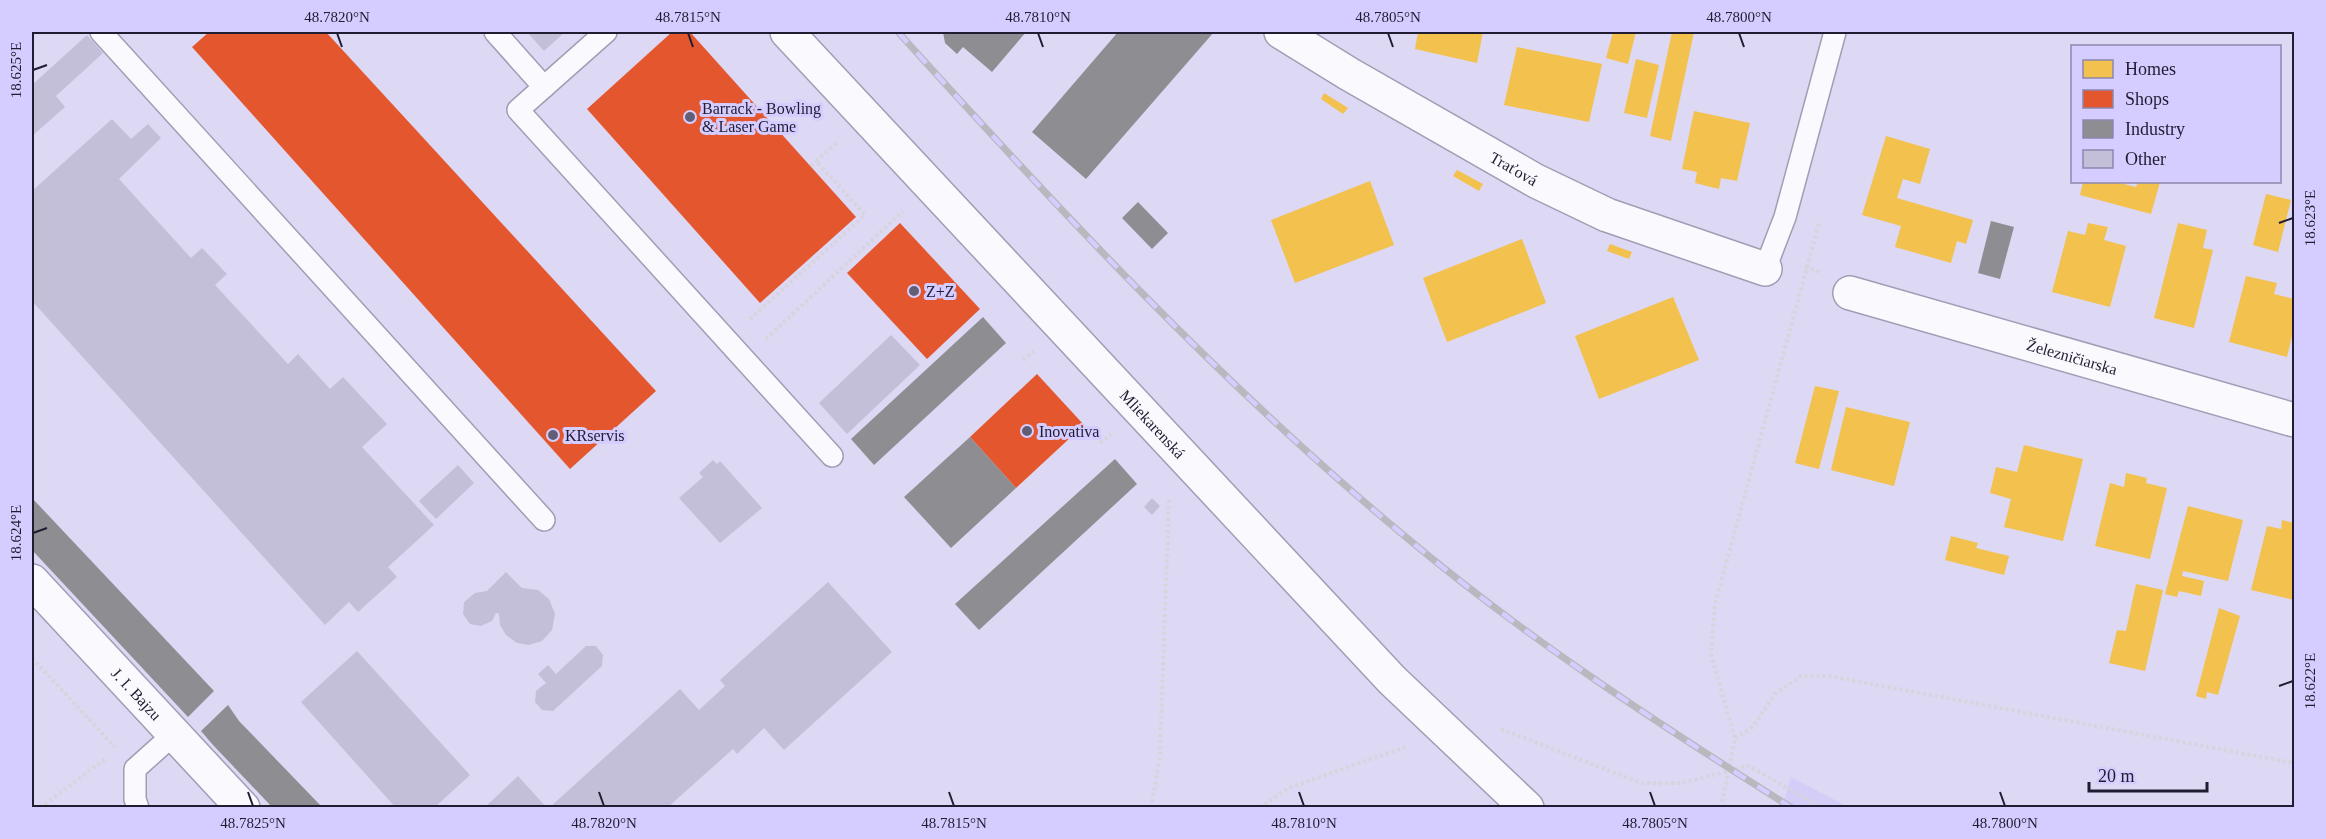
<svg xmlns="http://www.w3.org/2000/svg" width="2326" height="839" font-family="Georgia,serif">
  <rect width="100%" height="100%" fill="#ddd8f4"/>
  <path fill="#d4cdf8" d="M 1791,777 L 1848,807 L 1782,807 Z"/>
  <g fill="#f2c14e">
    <path d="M 1418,32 L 1483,32 L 1477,63 L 1415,49 Z"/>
    <path d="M 1613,32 L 1636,32 L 1628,64 L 1606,58 Z"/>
    <path d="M 1672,32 L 1694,32 L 1671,141 L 1650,136 Z"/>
    <path d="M 1517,47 L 1602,64 L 1589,122 L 1504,105 Z"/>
    <path d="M 1636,59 L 1659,65 L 1647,118 L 1624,113 Z"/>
    <path d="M 1324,93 L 1348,108 L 1343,114 L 1321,99 Z"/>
    <path d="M 1694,111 L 1750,123 L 1737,181 L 1721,178 L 1719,189 L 1695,183 L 1697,172 L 1682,169 Z"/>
    <path d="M 1886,136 L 1930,149 L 1920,184 L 1903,179 L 1897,198 L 1973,220 L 1966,244 L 1957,241 L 1951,263 L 1895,247 L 1901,226 L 1862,215 Z"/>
    <path d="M 1457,170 L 1483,184 L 1479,191 L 1453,176 Z"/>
    <path d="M 1370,181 L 1394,245 L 1295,283 L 1271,220 Z"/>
    <path d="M 2083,182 L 2116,182 L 2136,187 L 2138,182 L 2160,182 L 2151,214 L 2080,195 Z"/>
    <path d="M 2266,194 L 2291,200 L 2278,252 L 2253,245 Z"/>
    <path d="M 2088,223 L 2108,227 L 2104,240 L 2126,246 L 2110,307 L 2052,292 L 2068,231 L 2085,235 Z"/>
    <path d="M 2178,223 L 2207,230 L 2203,248 L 2213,250 L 2194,328 L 2154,318 Z"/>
    <path d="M 1522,239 L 1546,303 L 1447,342 L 1423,278 Z"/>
    <path d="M 1610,244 L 1632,252 L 1629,259 L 1607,251 Z"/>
    <path d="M 2246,276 L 2277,283 L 2274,294 L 2294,299 L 2294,328 L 2287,357 L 2229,342 Z"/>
    <path d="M 1673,297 L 1699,360 L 1599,399 L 1575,336 Z"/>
    <path d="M 1815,386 L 1839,391 L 1819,469 L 1795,463 Z"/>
    <path d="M 1846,407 L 1910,422 L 1894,486 L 1831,470 Z"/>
    <path d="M 2024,445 L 2083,459 L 2063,541 L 2004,527 L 2011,499 L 1990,493 L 1996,467 L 2017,472 Z"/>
    <path d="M 2126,473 L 2147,478 L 2146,483 L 2167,488 L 2150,559 L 2095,546 L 2110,483 L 2124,487 Z"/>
    <path d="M 2188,506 L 2243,520 L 2228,581 L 2183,571 L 2182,576 L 2204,581 L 2201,596 L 2179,591 L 2177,597 L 2165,594 Z"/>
    <path d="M 2282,520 L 2294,523 L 2294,600 L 2251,590 L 2267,526 L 2281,529 Z"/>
    <path d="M 1951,536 L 1978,543 L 1976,548 L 2009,556 L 2004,575 L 1945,560 Z"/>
    <path d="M 2136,584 L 2163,590 L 2145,671 L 2109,663 L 2117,630 L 2126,631 Z"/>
    <path d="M 2219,608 L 2240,616 L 2218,695 L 2207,692 L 2206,699 L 2196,696 Z"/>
  </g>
  <g fill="#e4572e">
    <path d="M 209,32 L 326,32 L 656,391 L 570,469 L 192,47 Z"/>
    <path d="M 672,32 L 690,32 L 856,217 L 760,303 L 587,109 Z"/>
    <path d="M 900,223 L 980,309 L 927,359 L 847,273 Z"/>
    <path d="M 1037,374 L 1084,425 L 1016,488 L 970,437 Z"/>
  </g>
  <g fill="#8d8d92">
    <path d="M 943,32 L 1026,32 L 992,72 L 963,47 L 957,54 L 945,43 Z"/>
    <path d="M 1118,32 L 1214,32 L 1086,179 L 1032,132 Z"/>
    <path d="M 1138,202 L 1168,233 L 1152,249 L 1122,218 Z"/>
    <path d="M 1991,221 L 2014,227 L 2000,279 L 1978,273 Z"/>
    <path d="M 983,317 L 1006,343 L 874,465 L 851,439 Z"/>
    <path d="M 970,437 L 1016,488 L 951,548 L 904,497 Z"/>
    <path d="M 1115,459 L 1137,484 L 979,630 L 955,604 Z"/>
    <path d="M 32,498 L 214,691 L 188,717 L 32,550 Z"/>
    <path d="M 228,705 L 239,721 L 322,807 L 272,807 L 213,745 L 201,731 Z"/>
  </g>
  <g fill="#c4bfd9">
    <path d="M 527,32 L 565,32 L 544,51 Z"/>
    <path d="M 87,35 L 103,53 L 56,96 L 65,107 L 32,136 L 32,85 Z"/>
    <path d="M 112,119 L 131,139 L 148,124 L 161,138 L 119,179 L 191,258 L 202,248 L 227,274 L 215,285 L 288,364 L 298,354 L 330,389 L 343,377 L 387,424 L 362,447 L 434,525 L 388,567 L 397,577 L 358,612 L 349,602 L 325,625 L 32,301 L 32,191 Z"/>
    <path d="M 891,335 L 920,365 L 847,434 L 819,403 Z"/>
    <path d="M 713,460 L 717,464 L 720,461 L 762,508 L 720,543 L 679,498 L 703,477 L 699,473 Z"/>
    <path d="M 458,465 L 474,483 L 436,519 L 419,501 Z"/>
    <path d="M 1152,498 L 1160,506 L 1152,515 L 1144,507 Z"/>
    <path d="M 506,572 L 522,588 L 538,590 L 549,599 L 555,614 L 552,630 L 542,641 L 529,645 L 517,643 L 506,635 L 500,625 L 499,614 L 496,613 L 492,621 L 481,626 L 470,624 L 463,614 L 464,602 L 475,593 L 487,591 Z"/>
    <path d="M 828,582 L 892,652 L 784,750 L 764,728 L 737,754 L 733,749 L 667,808 L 549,808 L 680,689 L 699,710 L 725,686 L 720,680 Z"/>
    <path d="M 586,646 L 596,646 L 603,655 L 602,666 L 553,711 L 542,710 L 535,702 L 536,691 L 546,683 L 538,674 L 548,665 L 556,674 Z"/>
    <path d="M 357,651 L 470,775 L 434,808 L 396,808 L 301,702 Z"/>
    <path d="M 518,776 L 547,808 L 484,808 Z"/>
  </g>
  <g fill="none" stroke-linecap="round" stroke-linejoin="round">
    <defs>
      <g id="service">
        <path d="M 101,32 L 544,520"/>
        <path d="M 495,32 L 544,87"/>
        <path d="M 606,32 L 518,110 L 832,456"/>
        <path d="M 1765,269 L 1785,217 L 1835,32"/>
        <path d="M 138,808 L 135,799 L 135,769 L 174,734"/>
      </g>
      <g id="minor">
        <path id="s1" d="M 787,32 L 1392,680 L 1527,808"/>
        <path id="s2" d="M 1281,32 L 1349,74 L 1536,181 L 1607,215 L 1765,269"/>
        <path id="s3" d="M 1850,293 L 2294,420"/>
        <path id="s4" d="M 32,581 L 243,808"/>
      </g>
    </defs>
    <use href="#service" stroke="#a29db4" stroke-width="24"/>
    <use href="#minor" stroke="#a29db4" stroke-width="36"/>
    <g stroke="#d6d5dd" stroke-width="4" stroke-dasharray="3 3" stroke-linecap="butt">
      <path d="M 811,166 L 816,161"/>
      <path d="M 1805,267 L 1821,272"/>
      <path d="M 750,319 L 865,215 L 816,161 L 838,142"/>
      <path d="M 766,339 L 903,211"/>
      <path d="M 1023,360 L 1034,351"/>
      <path d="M 1100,443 L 1111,434"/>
      <path d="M 32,658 L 115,747"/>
      <path d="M 1501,729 L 1641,783 L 1682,783 L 1749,766 L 1822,808"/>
      <path d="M 1735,738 L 1753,727 L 1775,694 L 1801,676 L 1829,676 L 2294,763"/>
      <path d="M 40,808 L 105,759"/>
      <path d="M 1151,808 L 1160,755 L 1169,497"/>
      <path d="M 1260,808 L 1288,788 L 1408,746"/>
      <path d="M 1721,808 L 1735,738 L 1711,655 L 1715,604 L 1819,223"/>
    </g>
    <use href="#service" stroke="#faf9fd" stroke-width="21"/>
    <use href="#minor" stroke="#faf9fd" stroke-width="33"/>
    <defs>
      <path id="rail" d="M 898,32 C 1058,209 1217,380 1401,533 C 1523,636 1657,723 1792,808"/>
    </defs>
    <use href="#rail" stroke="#b9b8bf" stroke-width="7"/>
    <use href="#rail" stroke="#d5cdff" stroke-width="4.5" stroke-dasharray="14" stroke-linecap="butt"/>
  </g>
  <path fill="none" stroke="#201c32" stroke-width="2" d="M 337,33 L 342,47M 688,33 L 693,47M 1038,33 L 1043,47M 1388,33 L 1393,47M 1739,33 L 1744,47M 33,70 L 47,65M 2279,223 L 2293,218M 33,533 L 47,528M 2279,686 L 2293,681M 248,792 L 253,806M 599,792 L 604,806M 949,792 L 954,806M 1299,792 L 1304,806M 1650,792 L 1655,806M 2000,792 L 2005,806"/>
  <g fill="#625e76" stroke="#d5cdff" stroke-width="2">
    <circle cx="690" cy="117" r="6"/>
    <circle cx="914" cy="291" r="6"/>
    <circle cx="1027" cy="431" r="6"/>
    <circle cx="553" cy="435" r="6"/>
  </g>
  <g text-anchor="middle" stroke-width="6" stroke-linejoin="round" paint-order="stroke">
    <g font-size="16" fill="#201c32" stroke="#d5cdff" text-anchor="start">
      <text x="702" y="114">Barrack - Bowling<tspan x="702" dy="18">&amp; Laser Game</tspan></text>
      <text x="926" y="297">Z+Z</text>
      <text x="1039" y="437">Inovativa</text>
      <text x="565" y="441">KRservis</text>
    </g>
    <g font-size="16" fill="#201c32" stroke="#d5cdff">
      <text dy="6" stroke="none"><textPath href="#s2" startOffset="270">Traťová</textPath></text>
      <text dy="6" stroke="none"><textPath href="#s3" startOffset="231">Železničiarska</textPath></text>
      <text dy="6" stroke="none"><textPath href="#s1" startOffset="536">Mliekarenská</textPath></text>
      <text dy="6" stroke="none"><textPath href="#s4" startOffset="154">J. I. Bajzu</textPath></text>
    </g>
  </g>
  <rect width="2326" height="839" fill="none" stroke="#d5cdff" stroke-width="66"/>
  <rect x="2071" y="45" width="210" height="138" fill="#d5cdff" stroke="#8d86ad" stroke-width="1.5"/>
  <rect x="2083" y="60" width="30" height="18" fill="#f2c14e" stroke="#8d86ad" stroke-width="1.5"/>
  <text x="2125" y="75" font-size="18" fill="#201c32">Homes</text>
  <rect x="2083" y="90" width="30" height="18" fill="#e4572e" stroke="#8d86ad" stroke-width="1.5"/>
  <text x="2125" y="105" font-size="18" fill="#201c32">Shops</text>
  <rect x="2083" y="120" width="30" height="18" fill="#8d8d92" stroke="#8d86ad" stroke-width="1.5"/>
  <text x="2125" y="135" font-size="18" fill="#201c32">Industry</text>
  <rect x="2083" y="150" width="30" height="18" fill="#c4bfd9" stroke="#8d86ad" stroke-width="1.5"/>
  <text x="2125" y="165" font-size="18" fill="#201c32">Other</text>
  <path d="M2089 782v9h118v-9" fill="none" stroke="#201c32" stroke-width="3"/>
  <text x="2098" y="782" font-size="18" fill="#201c32" stroke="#d5cdff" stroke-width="4.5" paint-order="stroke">20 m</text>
  <rect x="33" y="33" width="2260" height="773" fill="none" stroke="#201c32" stroke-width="2"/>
  <g font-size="15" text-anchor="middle" fill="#201c32">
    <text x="337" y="22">48.7820°N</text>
    <text x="688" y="22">48.7815°N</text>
    <text x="1038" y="22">48.7810°N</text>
    <text x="1388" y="22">48.7805°N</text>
    <text x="1739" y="22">48.7800°N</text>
    <text transform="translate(16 70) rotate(-90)" y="5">18.625°E</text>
    <text transform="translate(2310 218) rotate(-90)" y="5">18.623°E</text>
    <text transform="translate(16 533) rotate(-90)" y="5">18.624°E</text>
    <text transform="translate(2310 681) rotate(-90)" y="5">18.622°E</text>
    <text x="253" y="828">48.7825°N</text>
    <text x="604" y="828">48.7820°N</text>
    <text x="954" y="828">48.7815°N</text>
    <text x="1304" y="828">48.7810°N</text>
    <text x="1655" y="828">48.7805°N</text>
    <text x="2005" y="828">48.7800°N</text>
  </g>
</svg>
